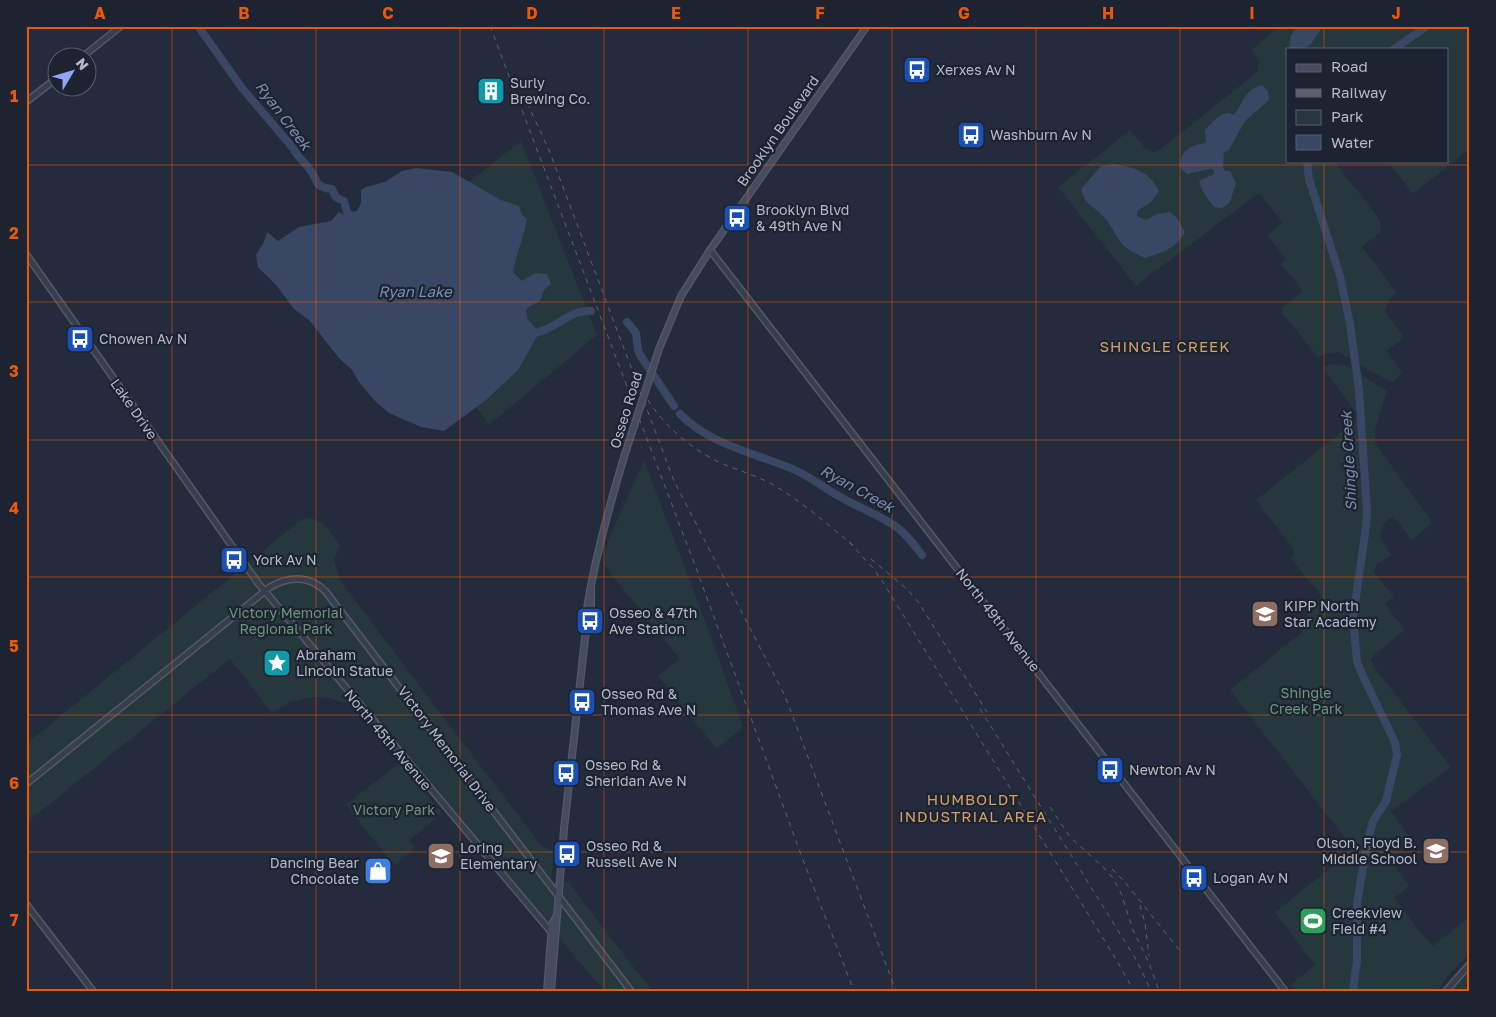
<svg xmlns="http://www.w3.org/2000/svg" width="1496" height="1017" font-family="'Golos Text',sans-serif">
  <rect width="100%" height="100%" fill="#242b3c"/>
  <g fill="#26373d">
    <path d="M 1273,26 L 1470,26 L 1470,149 L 1413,194 L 1388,161 L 1447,161 L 1447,49 L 1287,49 L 1287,161 L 1334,161 L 1380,220 L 1381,232 L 1362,247 L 1397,293 L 1389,299 L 1385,311 L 1404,337 L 1387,351 L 1402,373 L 1392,383 L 1338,352 L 1325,354 L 1318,357 L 1282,313 L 1281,308 L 1303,291 L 1281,264 L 1286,259 L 1267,235 L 1283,223 L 1259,193 L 1136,286 L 1058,187 L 1130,130 L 1146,149 L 1154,152 L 1162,148 L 1257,72 L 1259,61 L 1251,50 L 1276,30 Z"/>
    <path d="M 521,141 L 597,335 L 489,425 L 370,259 Z"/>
    <path d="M 1332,364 L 1348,366 L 1387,391 L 1375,430 L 1375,443 L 1431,520 L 1431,524 L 1412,540 L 1393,516 L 1384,523 L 1380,537 L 1391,555 L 1376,565 L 1374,572 L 1394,597 L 1385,604 L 1405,630 L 1376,653 L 1371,660 L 1374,667 L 1451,767 L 1391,811 L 1413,842 L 1391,860 L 1409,886 L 1394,898 L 1432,946 L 1470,917 L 1470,954 L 1452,971 L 1437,991 L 1295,991 L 1290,985 L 1315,965 L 1275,912 L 1346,856 L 1351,846 L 1230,690 L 1302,632 L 1299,626 L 1322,596 L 1291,559 L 1294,555 L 1293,548 L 1256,500 L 1354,422 L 1357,414 L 1323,367 Z"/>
    <path d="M 644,460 L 710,634 L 743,727 L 718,748 L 715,747 L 658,676 L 680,659 L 603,564 L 608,541 Z"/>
    <path d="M 312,518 L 326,526 L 340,545 L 334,561 L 341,582 L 524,823 L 542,846 L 554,852 L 551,881 L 569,883 L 652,991 L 604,991 L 449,807 L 362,708 L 329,698 L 313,697 L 290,702 L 272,713 L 230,659 L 26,823 L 26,744 L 297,523 L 302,519 Z"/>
    <path d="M 399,763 L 442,813 L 409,841 L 415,848 L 395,865 L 361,825 L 347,804 Z"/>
    <path d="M 1470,967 L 1470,991 L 1449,991 Z"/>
  </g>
  <g fill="#394764">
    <path d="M 1298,26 L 1324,26 C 1308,44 1316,49 1289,49 L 1291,35 Z"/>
    <path d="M 1262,85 L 1268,91 L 1269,100 L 1245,121 L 1229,150 L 1224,152 L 1223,168 L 1225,171 L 1230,171 L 1236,183 L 1230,202 L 1222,208 L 1214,207 L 1203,192 L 1199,181 L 1214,174 L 1214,170 L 1210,169 L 1187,174 L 1180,167 C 1180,150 1191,145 1206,143 L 1205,130 C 1213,122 1223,108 1234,115 C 1244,102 1244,90 1262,85 Z"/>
    <path d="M 1113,164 C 1135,168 1148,170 1159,191 L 1150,203 L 1137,211 L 1137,216 L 1146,220 L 1157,214 L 1170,212 L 1177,218 L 1185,232 C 1175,249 1164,252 1145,258 C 1138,255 1130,251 1124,246 C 1116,238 1112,225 1103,216 C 1093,205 1085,206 1081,189 L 1101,166 Z"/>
    <path d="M 416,168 L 452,172 L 501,200 L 519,206 L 522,215 L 527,219 C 524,237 516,254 513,272 L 522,281 L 535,273 L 547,274 L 551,284 L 544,290 L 540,301 L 530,306 L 526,310 L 527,318 L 539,333 L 518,370 L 486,400 L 444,431 L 421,427 L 389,413 L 376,402 L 359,382 L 352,370 L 338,357 L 310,321 L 294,309 L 277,286 L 258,267 L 256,255 L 264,242 L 267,232 L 278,241 L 299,227 L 331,221 L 339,212 L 346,216 L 348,213 L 357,211 L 361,203 L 361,190 L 366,187 L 385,182 L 402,171 Z"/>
  </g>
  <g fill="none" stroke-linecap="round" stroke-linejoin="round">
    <g stroke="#394764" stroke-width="8">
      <path d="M 198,26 L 242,88 L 293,148 C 297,156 302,160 308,167 C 319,179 312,187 332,189 C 336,198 335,197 344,201 L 347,212 L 354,219"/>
      <path d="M 1394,49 L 1427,26"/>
      <path d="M 1307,161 L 1309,179 L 1340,276 L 1350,324 L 1359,390 L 1367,511 L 1365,534 L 1353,618 L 1357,661 L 1361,672 L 1390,732 L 1395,743 L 1397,755 L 1386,801 L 1373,821 L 1366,849 L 1357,904 L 1357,960 L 1353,991"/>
      <path d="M 627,322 L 636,333 L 638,350 L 640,355 L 674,406"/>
      <path d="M 529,333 C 553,334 567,309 591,311"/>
      <path d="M 680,414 C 709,444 754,453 793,469"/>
      <path d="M 797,471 C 814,479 828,491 844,499 C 862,509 882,516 899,529 C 908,536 915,546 922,555"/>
    </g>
    <defs>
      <g id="tertiary">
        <path d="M 81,58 L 121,26"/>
        <path d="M 26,102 L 58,77"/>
        <path d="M 710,250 L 1285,991"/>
        <path d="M 26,254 L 258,583 L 552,933"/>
        <path d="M 26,784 L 270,587 C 289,576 310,575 326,592 L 631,991"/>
        <path d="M 26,904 L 93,991"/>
        <path d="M 1446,991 L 1470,964"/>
      </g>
      <g id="secondary">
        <path d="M 659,349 L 681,296 L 710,250 L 867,26"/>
        <path d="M 585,621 C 593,565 608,511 624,457"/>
        <path d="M 547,991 L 552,924 L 556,917"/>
        <path d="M 551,991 L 564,829 L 585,638 L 591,609 L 591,588"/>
      </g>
    </defs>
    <use href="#tertiary" stroke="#535967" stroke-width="8"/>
    <use href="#secondary" stroke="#535967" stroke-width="8"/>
    <use href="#tertiary" stroke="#383e4c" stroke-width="5"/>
    <use href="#secondary" stroke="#464c5f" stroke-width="5.5"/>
    <g stroke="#5a6173" stroke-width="1" stroke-dasharray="5 5" stroke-linecap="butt">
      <path d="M 490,26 L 696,568 L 803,860 L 854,991"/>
      <path d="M 523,94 L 549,150 L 674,481 L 785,696 L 896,991"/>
      <path d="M 648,400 C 665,427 694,451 723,464 C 742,472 762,477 780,489 C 806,505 829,526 853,545"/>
      <path d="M 849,542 L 873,568 L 884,584 L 1114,956 L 1134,991"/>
      <path d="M 871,559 L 907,589 L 919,603 L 987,712"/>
      <path d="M 980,709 L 1137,961 L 1151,991"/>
      <path d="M 1050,807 L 1070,837 L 1103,867 L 1113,878 L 1121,893 L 1133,930 L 1149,963 L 1159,991"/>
      <path d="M 1112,869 L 1124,881 L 1181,952"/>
      <path d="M 1140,905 L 1145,923 L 1149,956"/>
    </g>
    <defs>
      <path id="secondary-bridge" d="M 624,457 L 659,349"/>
    </defs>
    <use href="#secondary-bridge" stroke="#535967" stroke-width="8" stroke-linecap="butt"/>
    <use href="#secondary-bridge" stroke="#464c5f" stroke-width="5.5"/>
  </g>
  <path fill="none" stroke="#e8590c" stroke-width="1" stroke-opacity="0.55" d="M 172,26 L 172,991M 316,26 L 316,991M 460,26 L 460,991M 604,26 L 604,991M 748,26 L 748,991M 892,26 L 892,991M 1036,26 L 1036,991M 1180,26 L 1180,991M 1324,26 L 1324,49M 1324,161 L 1324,991M 26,165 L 1470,165M 26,302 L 1470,302M 26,440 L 1470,440M 26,577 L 1470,577M 26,715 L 1470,715M 26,852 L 1470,852"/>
  <defs>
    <symbol id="bus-square" viewBox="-11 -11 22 22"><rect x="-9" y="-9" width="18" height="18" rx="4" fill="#1a4fb4" stroke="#1d2331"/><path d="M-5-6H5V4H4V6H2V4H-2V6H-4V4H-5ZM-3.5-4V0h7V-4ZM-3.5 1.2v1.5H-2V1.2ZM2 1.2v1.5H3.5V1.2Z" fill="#fff"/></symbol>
    <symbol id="building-square" viewBox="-11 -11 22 22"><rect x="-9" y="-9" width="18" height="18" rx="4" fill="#0f9aa8" stroke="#1d2331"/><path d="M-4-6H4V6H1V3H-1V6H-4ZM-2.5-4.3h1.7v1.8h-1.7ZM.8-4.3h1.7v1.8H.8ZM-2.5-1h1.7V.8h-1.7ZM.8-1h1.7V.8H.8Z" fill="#fff"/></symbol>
    <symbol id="school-square" viewBox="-11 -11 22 22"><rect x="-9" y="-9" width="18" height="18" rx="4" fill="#8d6e63" stroke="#1d2331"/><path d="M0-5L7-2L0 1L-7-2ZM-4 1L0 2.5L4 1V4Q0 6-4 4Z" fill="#fff"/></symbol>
    <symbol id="sight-square" viewBox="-11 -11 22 22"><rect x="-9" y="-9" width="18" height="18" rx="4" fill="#0f9aa8" stroke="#1d2331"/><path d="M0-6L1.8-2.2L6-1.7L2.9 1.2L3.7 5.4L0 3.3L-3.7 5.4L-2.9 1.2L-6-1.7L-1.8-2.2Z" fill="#fff"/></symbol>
    <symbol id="shop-square" viewBox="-11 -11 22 22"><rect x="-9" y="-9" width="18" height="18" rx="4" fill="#3f7fe0" stroke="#1d2331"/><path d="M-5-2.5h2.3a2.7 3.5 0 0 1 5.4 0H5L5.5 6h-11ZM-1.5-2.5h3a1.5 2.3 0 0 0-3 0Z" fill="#fff"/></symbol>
    <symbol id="stadium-square" viewBox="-11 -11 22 22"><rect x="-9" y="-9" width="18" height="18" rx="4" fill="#2e9e5b" stroke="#1d2331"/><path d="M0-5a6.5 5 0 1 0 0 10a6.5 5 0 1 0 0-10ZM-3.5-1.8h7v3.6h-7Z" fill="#fff"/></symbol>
  </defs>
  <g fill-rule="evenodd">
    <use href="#bus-square" x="901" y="54" width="32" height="32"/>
    <use href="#building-square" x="475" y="75" width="32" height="32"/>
    <use href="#bus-square" x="955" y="119" width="32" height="32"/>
    <use href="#bus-square" x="721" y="202" width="32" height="32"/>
    <use href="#bus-square" x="64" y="323" width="32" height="32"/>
    <use href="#bus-square" x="218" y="544" width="32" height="32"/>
    <use href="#school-square" x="1249" y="598" width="32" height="32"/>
    <use href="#bus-square" x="574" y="605" width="32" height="32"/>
    <use href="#sight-square" x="261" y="647" width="32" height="32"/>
    <use href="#bus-square" x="566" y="686" width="32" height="32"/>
    <use href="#bus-square" x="1094" y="754" width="32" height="32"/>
    <use href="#bus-square" x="550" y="757" width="32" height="32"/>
    <use href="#school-square" x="1420" y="835" width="32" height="32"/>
    <use href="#bus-square" x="551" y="838" width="32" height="32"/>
    <use href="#school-square" x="425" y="840" width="32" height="32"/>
    <use href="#shop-square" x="362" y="855" width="32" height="32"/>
    <use href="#bus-square" x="1178" y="862" width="32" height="32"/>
    <use href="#stadium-square" x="1297" y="905" width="32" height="32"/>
  </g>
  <g text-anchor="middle" stroke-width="4.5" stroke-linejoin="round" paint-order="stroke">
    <g font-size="14" fill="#b3b9c7" stroke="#1d2331" text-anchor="start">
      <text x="936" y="75">Xerxes Av N</text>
      <text x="510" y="88">Surly<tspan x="510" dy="16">Brewing Co.</tspan></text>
      <text x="990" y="140">Washburn Av N</text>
      <text x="756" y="215">Brooklyn Blvd<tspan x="756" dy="16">&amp; 49th Ave N</tspan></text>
      <text x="99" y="344">Chowen Av N</text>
      <text x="253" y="565">York Av N</text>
      <text x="1284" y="611">KIPP North<tspan x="1284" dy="16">Star Academy</tspan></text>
      <text x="609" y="618">Osseo &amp; 47th<tspan x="609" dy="16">Ave Station</tspan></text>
      <text x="296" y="660">Abraham<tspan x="296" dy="16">Lincoln Statue</tspan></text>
      <text x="601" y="699">Osseo Rd &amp;<tspan x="601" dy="16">Thomas Ave N</tspan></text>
      <text x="585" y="770">Osseo Rd &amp;<tspan x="585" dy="16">Sheridan Ave N</tspan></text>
      <text x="1129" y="775">Newton Av N</text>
      <text x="1417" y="848" text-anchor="end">Olson, Floyd B.<tspan x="1417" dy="16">Middle School</tspan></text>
      <text x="586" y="851">Osseo Rd &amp;<tspan x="586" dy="16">Russell Ave N</tspan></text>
      <text x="460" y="853">Loring<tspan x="460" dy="16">Elementary</tspan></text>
      <text x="359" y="868" text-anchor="end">Dancing Bear<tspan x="359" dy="16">Chocolate</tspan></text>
      <text x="1213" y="883">Logan Av N</text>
      <text x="1332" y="918">Creekview<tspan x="1332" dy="16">Field #4</tspan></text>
    </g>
    <g font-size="14" fill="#b3b9c7" stroke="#1d2331">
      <text transform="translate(778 131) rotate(-55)" y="5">Brooklyn Boulevard</text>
      <text transform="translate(134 409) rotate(55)" y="5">Lake Drive</text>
      <text transform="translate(626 410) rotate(-73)" y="5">Osseo Road</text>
      <text transform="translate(998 620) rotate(52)" y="5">North 49th Avenue</text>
      <text transform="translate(388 740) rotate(50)" y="5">North 45th Avenue</text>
      <text transform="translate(447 749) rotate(53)" y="5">Victory Memorial Drive</text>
    </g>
    <g font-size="14" fill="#6b977b" stroke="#1d2331">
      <text x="286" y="618">Victory Memorial<tspan x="286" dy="16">Regional Park</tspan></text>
      <text x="1306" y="698">Shingle<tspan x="1306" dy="16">Creek Park</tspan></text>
      <text x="394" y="815">Victory Park</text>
    </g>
    <g font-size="15" font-style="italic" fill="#7c8cae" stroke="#1d2331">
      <text transform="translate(283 116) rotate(53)" y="5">Ryan Creek</text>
      <text x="415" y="297">Ryan Lake</text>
      <text transform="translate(1349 461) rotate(-93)" y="5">Shingle Creek</text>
      <text transform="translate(857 489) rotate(29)" y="5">Ryan Creek</text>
    </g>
    <g font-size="15" letter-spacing="1" fill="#d1a165" stroke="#1d2331">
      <text x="1165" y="352">SHINGLE CREEK</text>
      <text x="973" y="805">HUMBOLDT<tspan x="973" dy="17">INDUSTRIAL AREA</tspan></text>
    </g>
  </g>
  <rect width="1496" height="1017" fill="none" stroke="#1d2331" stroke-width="55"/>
  <rect x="1286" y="48" width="162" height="115" fill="#1d2331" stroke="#595f6d"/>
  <rect x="1296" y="64" width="25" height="8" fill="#464c5f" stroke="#595f6d"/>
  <text x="1331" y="72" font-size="15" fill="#b3b9c7">Road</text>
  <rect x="1296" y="89" width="25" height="8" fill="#5a6173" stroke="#595f6d"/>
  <text x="1331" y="98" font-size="15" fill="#b3b9c7">Railway</text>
  <rect x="1296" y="110" width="25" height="15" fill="#26373d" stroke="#595f6d"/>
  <text x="1331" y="122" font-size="15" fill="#b3b9c7">Park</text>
  <rect x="1296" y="135" width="25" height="15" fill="#394764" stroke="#595f6d"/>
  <text x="1331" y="148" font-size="15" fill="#b3b9c7">Water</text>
  <g transform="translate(72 72) rotate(52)"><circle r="24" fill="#1d2331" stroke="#595f6d"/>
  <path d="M0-4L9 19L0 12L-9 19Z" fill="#8ba7f4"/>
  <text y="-8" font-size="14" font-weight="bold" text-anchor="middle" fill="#b3b9c7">N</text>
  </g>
  <rect x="28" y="28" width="1440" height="962" fill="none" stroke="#e8590c" stroke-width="2"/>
  <g font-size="16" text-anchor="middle" font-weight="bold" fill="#e8590c">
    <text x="100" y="19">A</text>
    <text x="244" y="19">B</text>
    <text x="388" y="19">C</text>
    <text x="532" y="19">D</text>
    <text x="676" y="19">E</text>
    <text x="820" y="19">F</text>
    <text x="964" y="19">G</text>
    <text x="1108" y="19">H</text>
    <text x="1252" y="19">I</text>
    <text x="1396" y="19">J</text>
    <text x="14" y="102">1</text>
    <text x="14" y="239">2</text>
    <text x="14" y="377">3</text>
    <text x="14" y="514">4</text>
    <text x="14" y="652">5</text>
    <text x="14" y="789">6</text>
    <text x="14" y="926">7</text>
  </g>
</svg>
